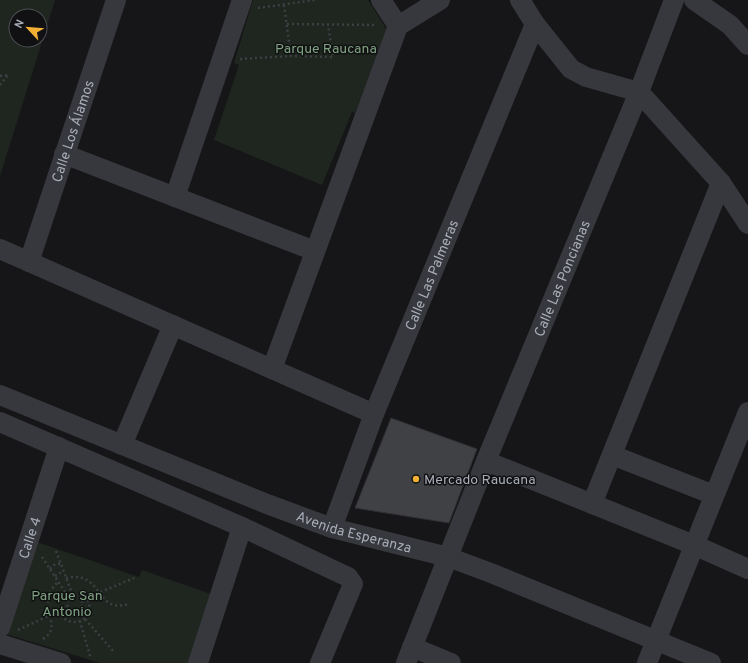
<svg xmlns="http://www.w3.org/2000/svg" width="748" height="663" font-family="Overpass,sans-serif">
  <rect width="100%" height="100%" fill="#161618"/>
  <g fill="#1e261f" fill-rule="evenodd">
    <path d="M 0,0 L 55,0 L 0,176 ZM 16,16 L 40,16 L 40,40 L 16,40 Z"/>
    <path d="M 253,0 L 368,0 L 387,30 L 355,113 L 352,112 L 322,185 L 214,140 L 239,65 L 234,63 Z"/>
    <path d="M 37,542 L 139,577 L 142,570 L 211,594 L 188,663 L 100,663 L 6,634 Z"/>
  </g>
  <path fill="#404145" stroke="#303034" d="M 391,418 L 477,449 L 449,523 L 355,508 Z"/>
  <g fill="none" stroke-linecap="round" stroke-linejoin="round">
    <g stroke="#3d3f44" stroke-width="2.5" stroke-dasharray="2 3" stroke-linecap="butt">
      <path d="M 284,5 L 291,56"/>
      <path d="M 258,8 L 315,0"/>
      <path d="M 287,24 L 376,25"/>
      <path d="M 240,59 L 291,56 L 333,57 L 328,25"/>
      <path d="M 0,76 L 8,75"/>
      <path d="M 0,85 L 8,75"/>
      <path d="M 56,551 L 73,596"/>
      <path d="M 42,557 L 69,598"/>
      <path d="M 50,569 C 53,565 56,563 61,564"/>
      <path d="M 55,576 L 58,575 L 63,570"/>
      <path d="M 66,578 C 105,570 93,614 129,604"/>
      <path d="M 82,600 L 134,578"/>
      <path d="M 58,611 C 70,633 98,619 87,598"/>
      <path d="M 77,611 L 91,659"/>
      <path d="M 78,611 L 83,605 C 81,588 60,598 69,608 C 71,612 74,612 78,611 L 114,652"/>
      <path d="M 18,630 L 68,607"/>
      <path d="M 43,639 C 60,628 46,616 48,601 C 48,593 53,587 58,582"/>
    </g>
    <g stroke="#37383d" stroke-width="20">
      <path d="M 381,0 L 398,26"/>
      <path d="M 520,0 L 535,24 L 571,69 L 586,77 L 639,92 L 721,183 L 748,224"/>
      <path d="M 694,0 L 730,25 L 748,45"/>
      <path d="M 64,154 L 315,251"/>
      <path d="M 175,197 L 242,0"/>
      <path d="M 0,249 L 374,414"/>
      <path id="s1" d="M 29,262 L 116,0"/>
      <path d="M 272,369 L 398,26 L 440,0"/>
      <path id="s2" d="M 0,395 L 267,504 L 332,528 L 448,557 L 491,573 L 711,663"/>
      <path d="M 0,422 L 242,527 L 348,577 L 353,584 L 320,663"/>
      <path d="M 122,445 L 173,325"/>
      <path d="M 612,455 L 714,495"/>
      <path d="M 486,461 L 694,545 L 748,569"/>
      <path d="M 592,504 L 721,183"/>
      <path id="s3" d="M 332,528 L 374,414 L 535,24"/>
      <path id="s4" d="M 0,628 L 59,447"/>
      <path d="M 0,644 L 61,663"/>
      <path d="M 412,647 L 451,663"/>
      <path d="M 198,663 L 242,527"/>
      <path id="s5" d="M 406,663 L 486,461 L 639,92 L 674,0"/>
      <path d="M 647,663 L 748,412"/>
    </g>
  </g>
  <circle fill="#f2b134" stroke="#111113" stroke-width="1.5" cx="416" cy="479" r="4"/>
  <g text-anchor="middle" stroke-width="3" stroke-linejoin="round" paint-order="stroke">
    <g font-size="14" fill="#7fa381" stroke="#111113">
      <text x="326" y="53">Parque Raucana</text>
      <text x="67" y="600">Parque San<tspan x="67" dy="16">Antonio</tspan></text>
    </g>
    <g font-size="14" fill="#a8adb8" stroke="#111113">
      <text dy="5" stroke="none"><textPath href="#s1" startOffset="138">Calle Los Álamos</textPath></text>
      <text dy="5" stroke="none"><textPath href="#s3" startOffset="272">Calle Las Palmeras</textPath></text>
      <text dy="5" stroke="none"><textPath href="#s5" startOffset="415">Calle Las Poncianas</textPath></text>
      <text dy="5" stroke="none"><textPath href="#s2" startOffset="380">Avenida Esperanza</textPath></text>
      <text dy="5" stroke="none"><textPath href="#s4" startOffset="95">Calle 4</textPath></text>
    </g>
    <g font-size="14" fill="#a8adb8" stroke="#111113" text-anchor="start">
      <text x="424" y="484">Mercado Raucana</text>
    </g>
  </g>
  <g transform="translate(28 28) rotate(296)"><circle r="19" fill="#111113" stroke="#4d4f55"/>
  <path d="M0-3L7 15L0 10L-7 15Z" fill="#f2b134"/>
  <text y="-6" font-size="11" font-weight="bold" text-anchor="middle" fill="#a8adb8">N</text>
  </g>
</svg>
